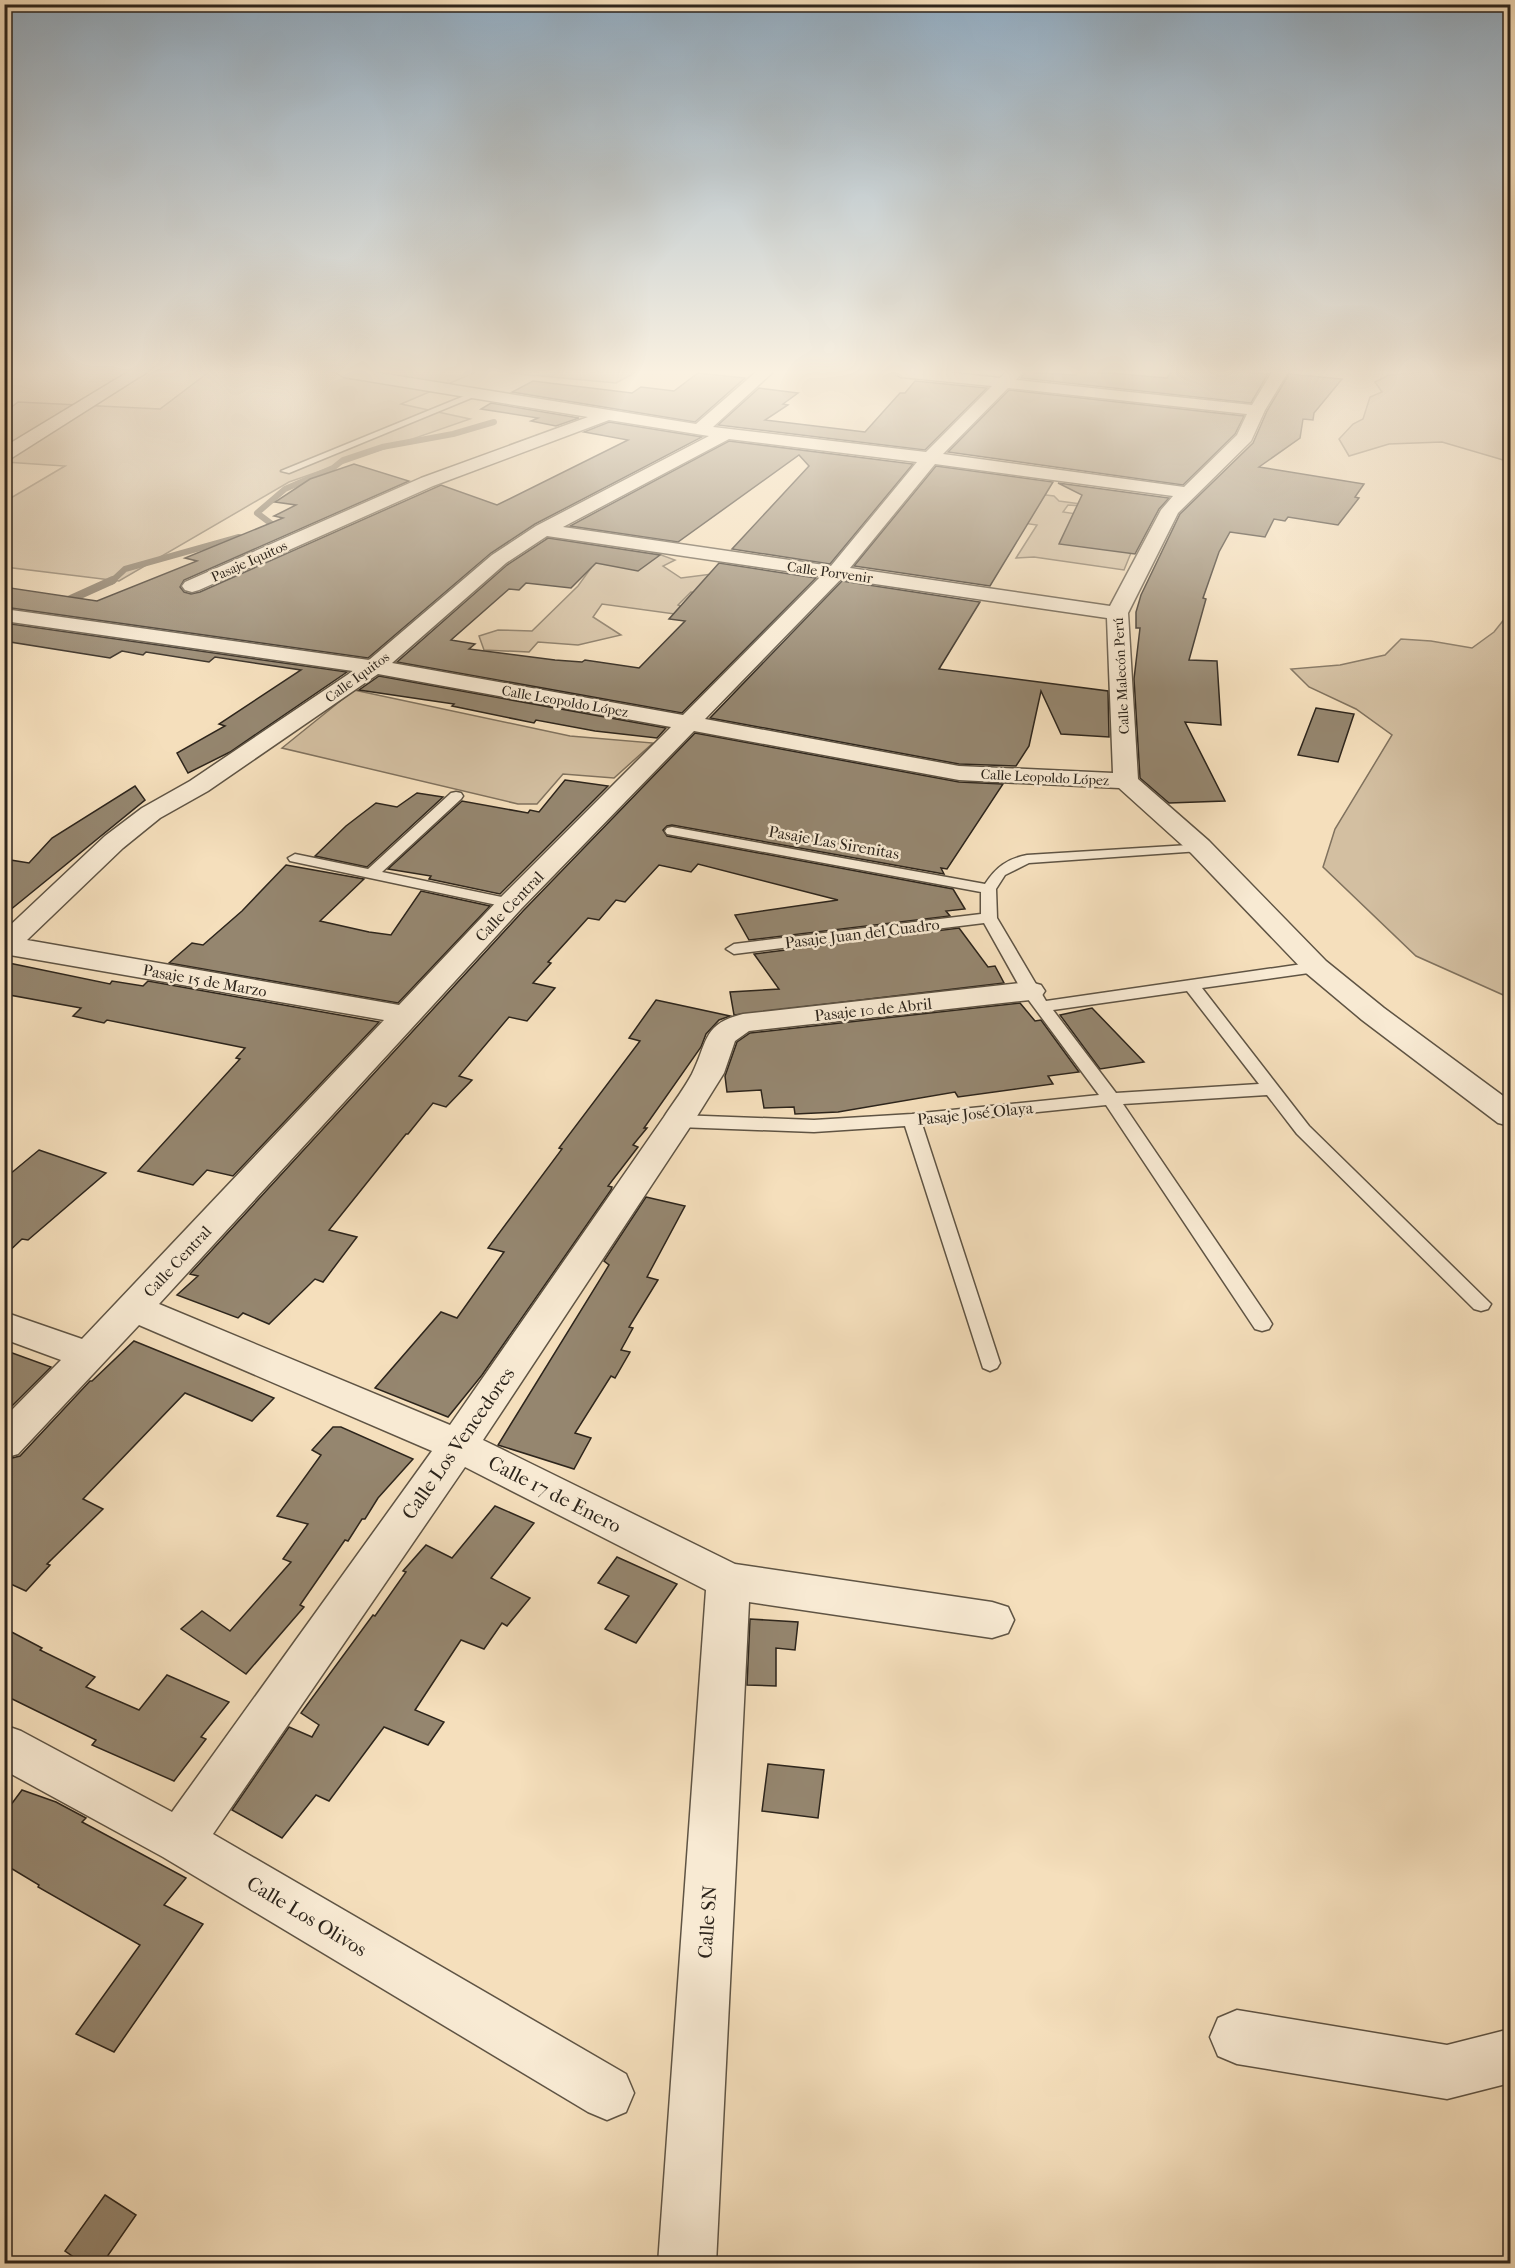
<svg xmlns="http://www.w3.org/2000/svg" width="1515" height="2268" font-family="'IM FELL French Canon',serif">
  <rect width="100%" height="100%" fill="#f5dfbc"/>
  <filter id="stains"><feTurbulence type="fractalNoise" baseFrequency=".00333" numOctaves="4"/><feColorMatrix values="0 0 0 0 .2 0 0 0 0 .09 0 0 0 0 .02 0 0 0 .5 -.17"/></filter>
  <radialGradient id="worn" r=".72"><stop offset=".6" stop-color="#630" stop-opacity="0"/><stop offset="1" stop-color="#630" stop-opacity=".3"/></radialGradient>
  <g fill="#d3bfa1" stroke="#80725e" stroke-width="1.5">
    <path d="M 209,372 L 476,372 L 401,404 L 470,419 L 289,482 L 119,581 L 5,567 L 4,502 L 65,466 L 5,462 L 5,412 L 18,402 L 160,409 Z"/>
    <path d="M 498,372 L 636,372 L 616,383 Z"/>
    <path d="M 1424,372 L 1510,372 L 1510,462 L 1442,442 L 1389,444 L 1349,456 L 1339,439 L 1353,424 L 1363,419 L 1370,397 L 1382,392 L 1375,382 L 1389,375 Z"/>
    <path d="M 1038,494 L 1054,496 L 1059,501 L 1110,508 L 1068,505 L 1063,512 L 1103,518 L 1135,543 L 1124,570 L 1034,557 L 1016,558 L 1037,525 L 952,513 Z"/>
    <path d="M 562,535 L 653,552 L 675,560 L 663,566 L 681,578 L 720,573 L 764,599 L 691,592 L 678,605 L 687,609 L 682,615 L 602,604 L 593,617 L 621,635 L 578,645 L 538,642 L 529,652 L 484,650 L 479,636 L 498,630 L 532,631 L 578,586 L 591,568 L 576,544 L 545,538 Z"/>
    <path d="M 1510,612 L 1510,998 L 1416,956 L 1323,867 L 1335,829 L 1392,735 L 1356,709 L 1309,687 L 1291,669 L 1340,665 L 1385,655 L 1401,639 L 1431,641 L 1472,648 L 1494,632 Z"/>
    <path d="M 354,690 L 570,736 L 653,743 L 614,778 L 563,774 L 537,804 L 518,804 L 282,748 Z"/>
  </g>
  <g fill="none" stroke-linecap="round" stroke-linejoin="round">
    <g stroke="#7c6f5c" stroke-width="6">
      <path d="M 266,529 L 273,525 L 257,513 L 285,489 L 333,468 L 343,460 L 382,447 L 453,434 L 494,422"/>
      <path d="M 111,582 L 125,569 L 239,537"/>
    </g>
    <path stroke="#7c6f5c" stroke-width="8" d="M 62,603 L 113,580"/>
  </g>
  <g fill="#95866f" stroke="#2d251c" stroke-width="1.5">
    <path d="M 1025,372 L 1076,375 L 1077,372 L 1111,373 L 1167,378 L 1171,372 L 1245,372 L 1268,374 L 1251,403 L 1021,378 Z"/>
    <path d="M 698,373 L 745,378 L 695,422 L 512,392 L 533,381 L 632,393 L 641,387 L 674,391 Z"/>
    <path d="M 1289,374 L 1342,379 L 1314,413 L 1313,420 L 1303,419 L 1300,438 L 1259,467 L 1364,484 L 1355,497 L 1359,498 L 1338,525 L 1288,517 L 1285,521 L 1274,519 L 1265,537 L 1230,532 L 1219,552 L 1203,598 L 1206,599 L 1189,660 L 1217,661 L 1221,725 L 1185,722 L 1225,801 L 1169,803 L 1140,778 L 1134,679 L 1140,628 L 1136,628 L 1136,612 L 1141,595 L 1180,514 L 1253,443 L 1267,411 Z"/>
    <path d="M 915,381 L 987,388 L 925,450 L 718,425 L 759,388 L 798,393 L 783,404 L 788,405 L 765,420 L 865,432 L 900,393 L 905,393 Z"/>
    <path d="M 1009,390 L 1244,416 L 1235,434 L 1183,485 L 948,452 Z"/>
    <path d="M 491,403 L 579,418 L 556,426 L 531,421 L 538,418 L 481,409 Z"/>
    <path d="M 609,422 L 702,437 L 535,524 L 491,553 L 368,658 L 4,607 L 4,587 L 97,601 L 197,561 L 185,558 L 283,518 L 274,516 L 296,505 L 275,502 L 310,479 L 354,464 L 409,481 L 184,580 L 180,587 L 184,592 L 191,594 L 200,592 L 441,485 L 497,505 L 628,440 L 584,432 Z"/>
    <path d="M 729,441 L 913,464 L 830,564 L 732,549 L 809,466 L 799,455 L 678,542 L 570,526 Z"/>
    <path d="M 936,466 L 1053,482 L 990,586 L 854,566 Z"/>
    <path d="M 1058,483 L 1169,498 L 1159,509 L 1135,554 L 1059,544 L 1082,495 Z"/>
    <path d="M 548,538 L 660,555 L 638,571 L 596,563 L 571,588 L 526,583 L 519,590 L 509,589 L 451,640 L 475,644 L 469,649 L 555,660 L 582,662 L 585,660 L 639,668 L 685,621 L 669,619 L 719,563 L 816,578 L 682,713 L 397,662 L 507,565 Z"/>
    <path d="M 842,581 L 980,602 L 939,669 L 1108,691 L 1109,737 L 1061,734 L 1041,691 L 1029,746 L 1016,766 L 959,764 L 710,718 Z"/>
    <path d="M 4,623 L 347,672 L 230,752 L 188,773 L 177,753 L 225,726 L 219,724 L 301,670 L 215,657 L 209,662 L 146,652 L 143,655 L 122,651 L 110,658 L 4,641 Z"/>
    <path d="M 379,676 L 666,728 L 657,738 L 595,731 L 536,720 L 534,723 L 452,706 L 454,704 L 359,690 Z"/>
    <path d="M 1316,708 L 1354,714 L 1338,762 L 1298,755 Z"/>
    <path d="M 695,733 L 959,782 L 1003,784 L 947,869 L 941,868 L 944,874 L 672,825 L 667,826 L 663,830 L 667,836 L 953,889 L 965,909 L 946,911 L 950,916 L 749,940 L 735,915 L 838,900 L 698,864 L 691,872 L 659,865 L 625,902 L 616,900 L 599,920 L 588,918 L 548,962 L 551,963 L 533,983 L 555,988 L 527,1021 L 509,1017 L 459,1076 L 472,1080 L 446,1107 L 433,1103 L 408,1134 L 406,1134 L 329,1230 L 357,1237 L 323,1282 L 315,1279 L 269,1324 L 243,1313 L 238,1318 L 177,1295 L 198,1276 L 190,1274 L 523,911 Z"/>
    <path d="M 565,780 L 608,786 L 500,894 L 429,879 L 431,876 L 388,869 L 462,801 L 528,813 L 530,810 L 539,812 Z"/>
    <path d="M 135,786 L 145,800 L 4,915 L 4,859 L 29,863 L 52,838 Z"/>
    <path d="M 417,793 L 443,797 L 367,867 L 315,856 L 346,826 L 376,803 L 397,807 Z"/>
    <path d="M 286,865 L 364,879 L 320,921 L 369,932 L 391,935 L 421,891 L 490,906 L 398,1003 L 169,963 L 192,943 L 203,945 L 242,911 Z"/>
    <path d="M 959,928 L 988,967 L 995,966 L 1004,983 L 734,1015 L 730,992 L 779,989 L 754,954 Z"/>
    <path d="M 4,962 L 110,984 L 112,981 L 143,986 L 148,981 L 379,1022 L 233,1176 L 207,1170 L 193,1185 L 138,1171 L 240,1059 L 236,1058 L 245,1048 L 107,1020 L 104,1023 L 73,1016 L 81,1008 L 4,994 Z"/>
    <path d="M 656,1000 L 730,1016 L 719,1020 L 706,1034 L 701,1047 L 644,1128 L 647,1128 L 633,1145 L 638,1147 L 608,1186 L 612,1187 L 611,1190 L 482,1375 L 448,1417 L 375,1388 L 441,1312 L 457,1318 L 504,1252 L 488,1248 L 562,1149 L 559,1148 L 640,1041 L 629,1038 Z"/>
    <path d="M 1020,1003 L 1035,1021 L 1041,1020 L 1079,1072 L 1048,1076 L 1053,1084 L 958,1097 L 955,1092 L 838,1112 L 795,1114 L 794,1107 L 764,1108 L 761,1090 L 727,1092 L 725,1076 L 737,1042 L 750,1033 Z"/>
    <path d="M 1092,1008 L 1144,1062 L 1100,1069 L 1060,1015 Z"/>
    <path d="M 39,1150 L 106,1173 L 28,1240 L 22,1239 L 4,1256 L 4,1179 Z"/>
    <path d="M 646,1197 L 685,1206 L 647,1277 L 658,1280 L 629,1327 L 633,1328 L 621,1350 L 630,1352 L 615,1378 L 611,1376 L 575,1433 L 591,1438 L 574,1469 L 498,1445 L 609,1265 L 604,1261 Z"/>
    <path d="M 134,1341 L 274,1398 L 252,1421 L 185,1393 L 83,1499 L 103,1509 L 47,1564 L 50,1565 L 26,1591 L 4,1581 L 4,1460 L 20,1456 L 90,1381 L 92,1381 Z"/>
    <path d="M 4,1350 L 51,1367 L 4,1414 Z"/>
    <path d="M 333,1427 L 341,1427 L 413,1459 L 378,1498 L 365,1519 L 362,1519 L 348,1541 L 345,1540 L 300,1605 L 304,1607 L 246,1674 L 181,1629 L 202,1611 L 230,1631 L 291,1562 L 283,1559 L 308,1524 L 277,1516 L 321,1455 L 312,1450 Z"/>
    <path d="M 495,1506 L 534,1523 L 491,1578 L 530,1598 L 507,1626 L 502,1623 L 484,1649 L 461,1640 L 415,1710 L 444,1722 L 428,1745 L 384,1727 L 329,1801 L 316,1795 L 282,1838 L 232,1810 L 289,1727 L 312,1737 L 319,1725 L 301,1713 L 373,1615 L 375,1616 L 406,1572 L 403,1571 L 426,1545 L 452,1558 Z"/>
    <path d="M 617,1557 L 677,1584 L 636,1643 L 605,1629 L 629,1596 L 598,1583 Z"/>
    <path d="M 750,1619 L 798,1622 L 795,1650 L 776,1648 L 776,1686 L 747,1685 Z"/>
    <path d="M 4,1628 L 42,1648 L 40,1650 L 95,1677 L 86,1687 L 139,1710 L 167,1675 L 229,1702 L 201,1737 L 206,1739 L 174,1781 L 92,1745 L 96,1740 L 4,1695 Z"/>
    <path d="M 768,1764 L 824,1770 L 818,1818 L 762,1811 Z"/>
    <path d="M 22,1790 L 56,1802 L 86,1818 L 82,1822 L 186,1878 L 164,1905 L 203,1924 L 114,2052 L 76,2034 L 140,1945 L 38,1887 L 39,1885 L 4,1864 L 4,1814 Z"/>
    <path d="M 105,2195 L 136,2215 L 102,2264 L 84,2264 L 65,2251 Z"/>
  </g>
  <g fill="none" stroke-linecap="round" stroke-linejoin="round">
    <defs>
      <g id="lane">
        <path d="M 474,392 L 481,394 L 289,473 L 281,471 Z"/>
        <path d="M 456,792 L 461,793 L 463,796 L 461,799 L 382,872 L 516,900 L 519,903 L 516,906 L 511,908 L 290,861 L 288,858 L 295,854 L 368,869 L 451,793 Z"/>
        <path d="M 672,827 L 985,884 C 996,867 1007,859 1027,855 L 1205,844 L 1207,847 L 1200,851 L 1029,863 L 1005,875 L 996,889 L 997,918 L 1046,1001 L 1316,962 L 1322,964 L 1324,967 L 1316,972 L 1202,988 L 1309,1126 L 1491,1304 L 1488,1309 L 1481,1311 L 1474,1309 L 1297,1134 L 1267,1095 L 1123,1104 L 1269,1319 L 1272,1324 L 1269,1329 L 1262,1331 L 1255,1329 L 1106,1105 L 922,1124 L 1000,1363 L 997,1368 L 990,1371 L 983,1368 L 905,1126 L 814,1132 L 678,1127 L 672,1125 L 669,1121 L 672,1117 L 678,1115 L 814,1120 L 912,1114 L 1099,1095 L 1022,991 L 984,923 L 734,954 L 726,949 L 734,944 L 981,914 L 981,892 L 667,834 L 665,831 L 667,828 ZM 1187,991 L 1259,1084 L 1116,1093 L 1053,1010 Z"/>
      </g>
      <g id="street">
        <path d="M 4,372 L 13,372 L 4,377 Z"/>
        <path d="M 128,372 L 147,372 L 10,459 L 4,460 L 4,447 Z"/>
        <path d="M 336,372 L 373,372 L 696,424 L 756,372 L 773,372 L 713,427 L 926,452 L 992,386 L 901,377 L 893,372 L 945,372 L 1000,378 L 1006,372 L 1023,372 L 1016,380 L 1252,405 L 1272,372 L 1288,372 L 1265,410 L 1251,441 L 1178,513 L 1128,613 L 1138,779 L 1209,841 L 1326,961 L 1384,1008 L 1510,1101 L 1510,1126 L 1498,1123 L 1362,1020 L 1306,973 L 1191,853 L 1119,788 L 959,780 L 694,731 L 521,909 L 159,1304 L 450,1425 L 664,1117 C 673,1103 684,1089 692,1074 C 708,1042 702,1024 743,1014 L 1030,982 L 1041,985 L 1045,991 L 1041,997 L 1030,1000 L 749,1031 L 735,1041 L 724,1073 L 694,1121 L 483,1440 L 735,1564 L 992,1602 L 1008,1607 L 1014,1620 L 1008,1633 L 992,1638 L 749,1602 L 716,2264 L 658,2264 L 706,1590 L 465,1467 L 213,1834 L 626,2074 L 634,2093 L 626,2112 L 607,2120 L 588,2112 L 163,1857 L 4,1770 L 4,1725 L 21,1731 L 172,1812 L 432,1451 L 139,1325 L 18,1454 L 4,1458 L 4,1418 L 61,1360 L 4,1339 L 4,1312 L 82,1339 L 384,1020 L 4,954 L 4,931 L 105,836 L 142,808 L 190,781 L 353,671 L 4,621 L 4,609 L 369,660 L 492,555 L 536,526 L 709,436 L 609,420 L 433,486 L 199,590 L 192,592 L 185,590 L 182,586 L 185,582 L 421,478 L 588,417 L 344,377 ZM 1008,388 L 1247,414 L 1237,435 L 1184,487 L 943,454 ZM 729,439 L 917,462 L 831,566 L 563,527 ZM 935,464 L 1173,496 L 1161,510 L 1110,606 L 850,568 ZM 547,536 L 821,576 L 683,715 L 392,663 L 506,563 ZM 841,579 L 1107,618 L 1113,773 L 959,766 L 705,719 ZM 378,674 L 671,727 L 501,897 L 399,1005 L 27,940 L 123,848 L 160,818 L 208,791 Z"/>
        <path d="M 1237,2010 L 1447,2045 L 1510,2029 L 1510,2083 L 1447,2099 L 1237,2064 L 1218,2056 L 1210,2037 L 1218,2018 Z"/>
      </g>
    </defs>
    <use href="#lane" stroke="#5f5444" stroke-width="3"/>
    <use href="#street" stroke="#5f5444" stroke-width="3"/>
    <use href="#lane" fill="#f8ead3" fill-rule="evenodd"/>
    <use href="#street" fill="#f8ead3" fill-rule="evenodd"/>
  </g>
  <linearGradient id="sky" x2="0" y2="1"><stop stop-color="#92acc1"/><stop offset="0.54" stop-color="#faf1e1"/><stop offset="1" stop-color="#faf1e1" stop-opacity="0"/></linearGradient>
  <rect width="1515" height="689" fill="url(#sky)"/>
  <g text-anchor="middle" stroke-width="5" stroke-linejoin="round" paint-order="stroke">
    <g font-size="14" fill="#2d251c" stroke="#f8ead3">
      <text transform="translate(249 561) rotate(-24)" y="5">Pasaje Iquitos</text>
      <text transform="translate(830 572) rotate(8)" y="5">Calle Porvenir</text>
      <text transform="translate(1121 676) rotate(-93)" y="5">Calle Malecón Perú</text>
      <text transform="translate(357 677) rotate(-36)" y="5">Calle Iquitos</text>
      <text transform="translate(565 701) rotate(10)" y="5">Calle Leopoldo López</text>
      <text transform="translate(1045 777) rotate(3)" y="5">Calle Leopoldo López</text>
    </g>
    <g font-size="16" fill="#2d251c" stroke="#f8ead3">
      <text transform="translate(834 842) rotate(10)" y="6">Pasaje Las Sirenitas</text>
      <text transform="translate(509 906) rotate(-46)" y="6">Calle Central</text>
      <text transform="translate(862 933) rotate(-7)" y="6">Pasaje Juan del Cuadro</text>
      <text transform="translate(205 980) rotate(10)" y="6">Pasaje 15 de Marzo</text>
      <text transform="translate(873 1009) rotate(-6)" y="6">Pasaje 10 de Abril</text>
      <text transform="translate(975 1113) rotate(-6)" y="6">Pasaje José Olaya</text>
      <text transform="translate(177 1261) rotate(-47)" y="6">Calle Central</text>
    </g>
    <g font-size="20" fill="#2d251c" stroke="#f8ead3">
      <text transform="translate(458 1443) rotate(-55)" y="7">Calle Los Vencedores</text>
      <text transform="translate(555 1494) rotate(27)" y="7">Calle 17 de Enero</text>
      <text transform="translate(307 1916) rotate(31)" y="7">Calle Los Olivos</text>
      <text transform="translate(707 1922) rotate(-86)" y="7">Calle SN</text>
    </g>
  </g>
  <rect width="1515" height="2268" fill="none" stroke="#f5dfbc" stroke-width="24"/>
  <rect x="6" y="6" width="1503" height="2256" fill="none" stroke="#2d251c" stroke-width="3"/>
  <rect x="12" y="12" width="1491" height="2244" fill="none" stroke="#2d251c" stroke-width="1.5"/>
  <rect width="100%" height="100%" filter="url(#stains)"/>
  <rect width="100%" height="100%" fill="url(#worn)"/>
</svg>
